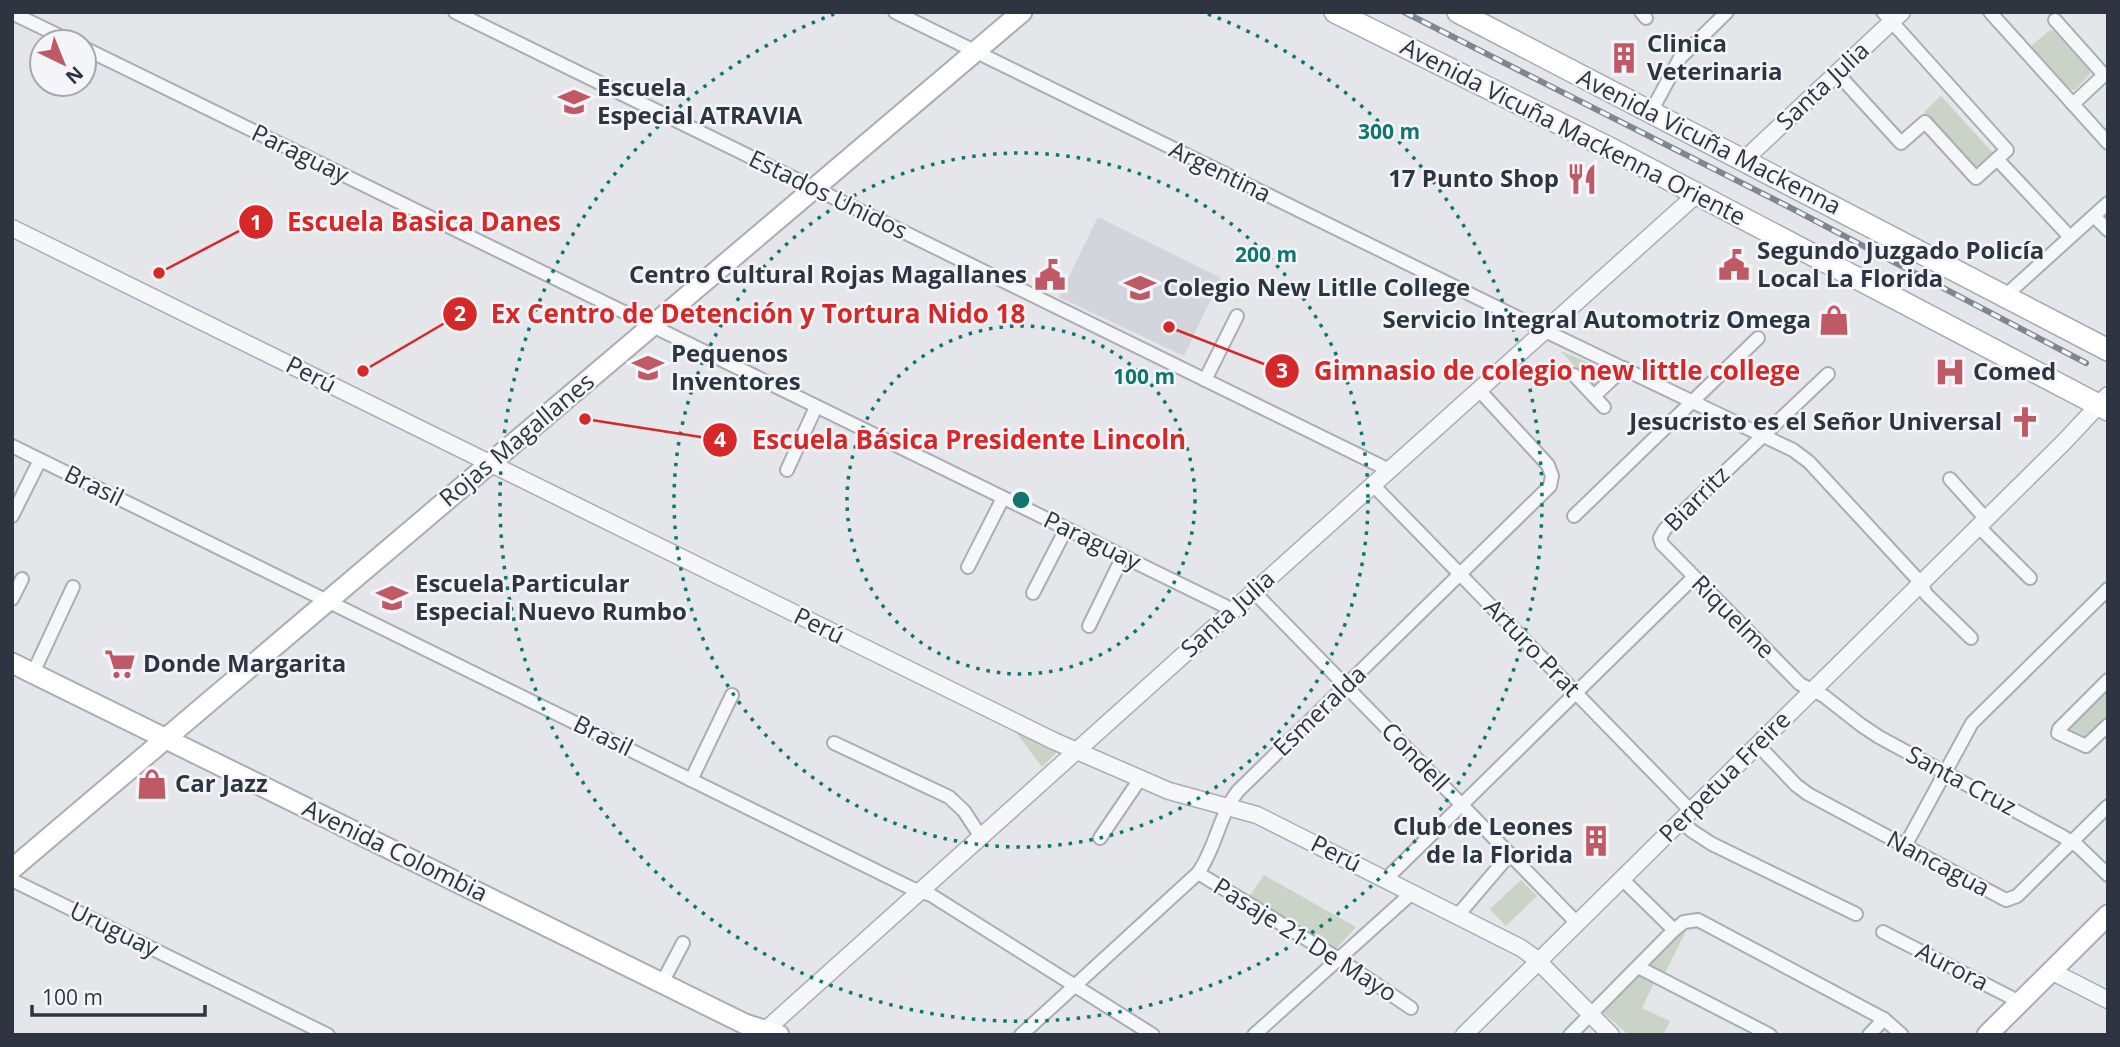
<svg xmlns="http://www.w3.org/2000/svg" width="2120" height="1047" font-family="'Open Sans',sans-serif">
  <rect width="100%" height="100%" fill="#e4e6ea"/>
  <path fill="#d2d5dc" d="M 1098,217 L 1221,278 L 1184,356 L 1059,297 Z"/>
  <g fill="#c9d3c6">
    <path d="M 2050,30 L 2054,31 L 2089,70 L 2090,74 L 2075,90 L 2070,89 L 2031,46 Z"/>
    <path d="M 1941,96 L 1994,154 L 1976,170 L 1924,112 Z"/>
    <path d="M 1561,351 L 1615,374 L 1599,388 L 1593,387 Z"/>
    <path d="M 2108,687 L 2108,718 L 2087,740 L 2070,734 L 2065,727 Z"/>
    <path d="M 1014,730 L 1058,751 L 1042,767 Z"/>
    <path d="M 1264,875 L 1356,927 L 1334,951 L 1248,898 Z"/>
    <path d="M 1521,880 L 1537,896 L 1506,926 L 1490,909 Z"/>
    <path d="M 1687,929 L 1664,975 L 1644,965 L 1678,931 Z"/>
    <path d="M 1637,973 L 1654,983 L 1642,1008 L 1670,1021 L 1663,1035 L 1629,1035 L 1602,1012 Z"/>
  </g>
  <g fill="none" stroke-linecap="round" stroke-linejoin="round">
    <defs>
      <g id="minor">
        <path d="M 455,12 L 1389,470"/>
        <path d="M 895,12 L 1537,327 L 1793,450 L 1809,462 L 1921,583 L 1926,594 L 1971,638"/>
        <path d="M 1641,12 L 1646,18"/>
        <path d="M 1883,12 L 2007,150 L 1997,159 L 2070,237"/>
        <path d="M 1990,12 L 2108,143"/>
        <path d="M 12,13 L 72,42"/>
        <path d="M 2055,20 L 2104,75 L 2073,104"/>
        <path d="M 84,48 L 1233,610"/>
        <path d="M 1837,73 L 1901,143 L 1925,122 L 1976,178 L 1997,159"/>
        <path d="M 1651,112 L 1680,58 L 1727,12"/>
        <path d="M 2094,216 L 2108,230"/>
        <path d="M 2005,296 L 2108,203"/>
        <path d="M 1828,374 L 1665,529 L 1660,538 L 1662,544 L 1800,684 L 1824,696 L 1861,725 L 1879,737 L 2062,836 L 2079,847 L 2108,875"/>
        <path d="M 1574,375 L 1604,407"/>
        <path d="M 1205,380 L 1237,316"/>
        <path d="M 1594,396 L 1624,368"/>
        <path d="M 12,446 L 911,888 L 931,895 L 1153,1035"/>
        <path d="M 787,470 L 816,407"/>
        <path d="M 1950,479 L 1986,519"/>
        <path d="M 1373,485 L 1691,811"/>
        <path d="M 12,516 L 40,460"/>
        <path d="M 1574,516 L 1758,338"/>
        <path d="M 1978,526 L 2030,578"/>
        <path d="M 968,567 L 1003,498"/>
        <path d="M 1253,591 L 1577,923"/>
        <path d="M 1033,593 L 1066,529"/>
        <path d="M 12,599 L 22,579"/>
        <path d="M 1089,626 L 1123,556"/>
        <path d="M 33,673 L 73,587"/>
        <path d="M 2108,680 L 2059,729 L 2058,733 L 2086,746 L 2108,725"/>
        <path d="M 834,743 L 949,797 L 964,811 L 981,837"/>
        <path d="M 1758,745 L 1796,785 L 1808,794 L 2006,900 L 2017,896 L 2108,806"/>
        <path d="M 691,780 L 732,695"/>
        <path d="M 1681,821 L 1692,831 L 1712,844 L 1856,914"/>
        <path d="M 1100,838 L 1140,779"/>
        <path d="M 1905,846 L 1972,723 L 2108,589"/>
        <path d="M 1198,873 L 1339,959 L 1411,1008"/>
        <path d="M 1386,879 L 1694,577"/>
        <path d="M 1622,879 L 1674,930"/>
        <path d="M 12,880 L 328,1035"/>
        <path d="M 1458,915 L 1510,854"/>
        <path d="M 1883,932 L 2020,1002"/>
        <path d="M 1638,967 L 1770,1035"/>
        <path d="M 662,983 L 683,943"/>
        <path d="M 1021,1035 L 1198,873 C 1216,848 1219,815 1238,791 L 1550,486 L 1552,476 L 1548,465 L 1479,390"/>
        <path d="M 1254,1035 L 1413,892"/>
        <path d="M 1570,1035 L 1674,930 L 1684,922 L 1698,920 L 1884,1019 L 1902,1035"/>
        <path d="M 1869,1035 L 1884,1019"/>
      </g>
      <g id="tertiary">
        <path d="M 1744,160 L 1902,12"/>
        <path d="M 12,228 L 1054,741 L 1169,791 L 1257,815 L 1521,948 L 1535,958 L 1611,1035"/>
        <path d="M 2051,971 L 2108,1000"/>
        <path d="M 760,1035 L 1697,194"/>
        <path d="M 1464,1035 L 2064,442 L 2108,395"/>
      </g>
      <g id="secondary">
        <path d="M 12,663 L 745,1024 L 779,1035"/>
        <path d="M 12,869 L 1022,12"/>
        <path d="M 1987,1035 L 2108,915"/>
      </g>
      <g id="primary">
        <path d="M 1335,12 L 1613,150 L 2108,410"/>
        <path d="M 1458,12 L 2108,350"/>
      </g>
    </defs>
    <use href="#minor" stroke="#aaadb4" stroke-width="16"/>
    <use href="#tertiary" stroke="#aaadb4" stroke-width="19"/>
    <use href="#secondary" stroke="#aaadb4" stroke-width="23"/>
    <use href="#primary" stroke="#a5abb5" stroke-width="24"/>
    <use href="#minor" stroke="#f6f7f9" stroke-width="12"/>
    <use href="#tertiary" stroke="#f6f7f9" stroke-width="16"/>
    <use href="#secondary" stroke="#fff" stroke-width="19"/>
    <use href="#primary" stroke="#fff" stroke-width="21"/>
    <defs>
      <path id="rail" d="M 1404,12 L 1791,208 L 2086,363"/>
    </defs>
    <use href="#rail" stroke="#7f8692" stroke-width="6"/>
    <use href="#rail" stroke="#f4f5f8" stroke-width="3.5" stroke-dasharray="10" stroke-linecap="butt"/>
  </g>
  <g fill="none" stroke="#0f766e" stroke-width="3.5" stroke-dasharray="3.5 7">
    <circle cx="1021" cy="500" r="174"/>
    <circle cx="1021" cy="500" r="347"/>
    <path d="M1208 14A521 521 0 1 1 834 14"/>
  </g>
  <defs>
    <symbol id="building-bare" viewBox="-9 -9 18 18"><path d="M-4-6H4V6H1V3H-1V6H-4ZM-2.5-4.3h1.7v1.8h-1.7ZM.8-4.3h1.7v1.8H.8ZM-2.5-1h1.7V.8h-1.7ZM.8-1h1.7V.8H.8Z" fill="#c05966" stroke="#f4f5f8" stroke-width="2.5" paint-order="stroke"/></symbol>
    <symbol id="school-bare" viewBox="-9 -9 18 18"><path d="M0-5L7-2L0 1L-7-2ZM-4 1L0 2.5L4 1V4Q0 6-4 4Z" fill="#c05966" stroke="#f4f5f8" stroke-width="2.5" paint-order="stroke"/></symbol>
    <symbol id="restaurant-bare" viewBox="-9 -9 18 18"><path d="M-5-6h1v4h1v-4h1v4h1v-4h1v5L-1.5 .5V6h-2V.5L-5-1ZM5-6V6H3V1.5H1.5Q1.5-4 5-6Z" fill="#c05966" stroke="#f4f5f8" stroke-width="2.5" paint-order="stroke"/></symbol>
    <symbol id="civic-bare" viewBox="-9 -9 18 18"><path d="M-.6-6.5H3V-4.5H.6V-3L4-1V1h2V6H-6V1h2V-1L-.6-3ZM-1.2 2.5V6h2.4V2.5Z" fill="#c05966" stroke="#f4f5f8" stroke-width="2.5" paint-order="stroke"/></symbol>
    <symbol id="shop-bare" viewBox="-9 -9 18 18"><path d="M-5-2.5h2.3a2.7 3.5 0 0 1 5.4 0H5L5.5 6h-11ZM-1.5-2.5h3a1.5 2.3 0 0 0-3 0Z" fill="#c05966" stroke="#f4f5f8" stroke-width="2.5" paint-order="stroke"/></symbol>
    <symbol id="hospital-bare" viewBox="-9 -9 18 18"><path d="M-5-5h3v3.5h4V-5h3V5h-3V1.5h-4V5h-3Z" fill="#c05966" stroke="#f4f5f8" stroke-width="2.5" paint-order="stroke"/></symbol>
    <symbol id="church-bare" viewBox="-9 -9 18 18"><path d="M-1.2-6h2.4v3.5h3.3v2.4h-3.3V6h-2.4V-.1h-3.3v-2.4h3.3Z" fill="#c05966" stroke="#f4f5f8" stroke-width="2.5" paint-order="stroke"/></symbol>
    <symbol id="supermarket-bare" viewBox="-9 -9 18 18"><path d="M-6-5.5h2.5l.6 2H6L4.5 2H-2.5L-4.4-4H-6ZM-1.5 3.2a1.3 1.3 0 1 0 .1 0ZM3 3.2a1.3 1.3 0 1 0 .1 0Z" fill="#c05966" stroke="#f4f5f8" stroke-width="2.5" paint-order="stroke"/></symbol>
  </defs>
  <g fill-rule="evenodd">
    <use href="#building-bare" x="1602" y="36" width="44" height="44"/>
    <use href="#school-bare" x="552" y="80" width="44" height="44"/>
    <use href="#restaurant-bare" x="1560" y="157" width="44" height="44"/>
    <use href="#civic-bare" x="1712" y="243" width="44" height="44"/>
    <use href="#civic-bare" x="1028" y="253" width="44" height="44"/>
    <use href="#school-bare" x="1118" y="266" width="44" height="44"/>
    <use href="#shop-bare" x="1812" y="298" width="44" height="44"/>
    <use href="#school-bare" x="626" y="346" width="44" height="44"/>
    <use href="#hospital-bare" x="1928" y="350" width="44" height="44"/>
    <use href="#church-bare" x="2003" y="400" width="44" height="44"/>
    <use href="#school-bare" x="370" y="576" width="44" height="44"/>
    <use href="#supermarket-bare" x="98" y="642" width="44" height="44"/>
    <use href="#shop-bare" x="130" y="762" width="44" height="44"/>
    <use href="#building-bare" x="1574" y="819" width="44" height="44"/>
  </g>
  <g text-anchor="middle" stroke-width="5" stroke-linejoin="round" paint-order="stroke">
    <g font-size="24" font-weight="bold" fill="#2e3441" stroke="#f4f5f8" text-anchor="start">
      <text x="1647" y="52">Clinica<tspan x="1647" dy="28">Veterinaria</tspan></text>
      <text x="597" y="96">Escuela<tspan x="597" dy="28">Especial ATRAVIA</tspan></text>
      <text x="1559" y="187" text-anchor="end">17 Punto Shop</text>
      <text x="1757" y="259">Segundo Juzgado Policía<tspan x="1757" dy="28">Local La Florida</tspan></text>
      <text x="1027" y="283" text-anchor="end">Centro Cultural Rojas Magallanes</text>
      <text x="1163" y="296">Colegio New Litlle College</text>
      <text x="1811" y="328" text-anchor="end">Servicio Integral Automotriz Omega</text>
      <text x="671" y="362">Pequenos<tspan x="671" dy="28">Inventores</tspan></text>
      <text x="1973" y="380">Comed</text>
      <text x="2002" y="430" text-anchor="end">Jesucristo es el Señor Universal</text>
      <text x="415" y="592">Escuela Particular<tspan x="415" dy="28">Especial Nuevo Rumbo</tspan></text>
      <text x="143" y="672">Donde Margarita</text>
      <text x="175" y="792">Car Jazz</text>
      <text x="1573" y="835" text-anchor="end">Club de Leones<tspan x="1573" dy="28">de la Florida</tspan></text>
    </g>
    <g font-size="24" fill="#2e3441" stroke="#f4f5f8">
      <text transform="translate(1823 86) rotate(-43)" y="8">Santa Julia</text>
      <text transform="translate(1573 132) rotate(27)" y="8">Avenida Vicuña Mackenna Oriente</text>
      <text transform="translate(1709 142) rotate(27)" y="8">Avenida Vicuña Mackenna</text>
      <text transform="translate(300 154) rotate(26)" y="8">Paraguay</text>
      <text transform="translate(1220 172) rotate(26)" y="8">Argentina</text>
      <text transform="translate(828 195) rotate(26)" y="8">Estados Unidos</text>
      <text transform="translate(311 375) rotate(27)" y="8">Perú</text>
      <text transform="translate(517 440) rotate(-40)" y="8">Rojas Magallanes</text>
      <text transform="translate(94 486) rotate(26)" y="8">Brasil</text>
      <text transform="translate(1697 499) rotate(-45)" y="8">Biarritz</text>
      <text transform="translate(1092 541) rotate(26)" y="8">Paraguay</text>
      <text transform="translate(1228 614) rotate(-42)" y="8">Santa Julia</text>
      <text transform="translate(1733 617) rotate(45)" y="8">Riquelme</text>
      <text transform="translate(819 626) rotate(26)" y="8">Perú</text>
      <text transform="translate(1532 648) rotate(46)" y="8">Arturo Prat</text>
      <text transform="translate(1320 711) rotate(-44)" y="8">Esmeralda</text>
      <text transform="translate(603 736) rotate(26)" y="8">Brasil</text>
      <text transform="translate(1415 757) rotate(46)" y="8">Condell</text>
      <text transform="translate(1725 777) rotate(-45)" y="8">Perpetua Freire</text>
      <text transform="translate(1961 781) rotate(28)" y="8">Santa Cruz</text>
      <text transform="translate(395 851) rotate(26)" y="8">Avenida Colombia</text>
      <text transform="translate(1336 854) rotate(27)" y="8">Perú</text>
      <text transform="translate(1938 864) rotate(28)" y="8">Nancagua</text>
      <text transform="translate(114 930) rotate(26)" y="8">Uruguay</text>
      <text transform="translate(1305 940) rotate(32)" y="8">Pasaje 21 De Mayo</text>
      <text transform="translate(1952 967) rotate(27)" y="8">Aurora</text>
    </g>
  </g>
  <circle cx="1021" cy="500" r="10" fill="#0f766e" stroke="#f4f5f8" stroke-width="3.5"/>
  <g font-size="21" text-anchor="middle" font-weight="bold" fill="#0f766e" stroke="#f4f5f8" stroke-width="5" stroke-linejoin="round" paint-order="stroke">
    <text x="1389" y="139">300 m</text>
    <text x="1266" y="262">200 m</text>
    <text x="1144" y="384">100 m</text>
  </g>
  <path fill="none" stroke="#d62828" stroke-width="2.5" d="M159 273L256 222M363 371L460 314M1169 327L1282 371M585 419L720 440"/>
  <g fill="#d62828" stroke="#f4f5f8" stroke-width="2.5">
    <circle cx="159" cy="273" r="7"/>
    <circle cx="363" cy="371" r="7"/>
    <circle cx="1169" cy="327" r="7"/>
    <circle cx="585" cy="419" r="7"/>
    <circle cx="256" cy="222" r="18"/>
    <circle cx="460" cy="314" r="18"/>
    <circle cx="1282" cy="371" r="18"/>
    <circle cx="720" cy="440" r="18"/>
  </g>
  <g font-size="21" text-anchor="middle" font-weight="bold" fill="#fff">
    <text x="256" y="230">1</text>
    <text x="460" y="321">2</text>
    <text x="1282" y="378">3</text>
    <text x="720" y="447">4</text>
  </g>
  <g font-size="26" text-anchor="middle" font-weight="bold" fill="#d62828" stroke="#f4f5f8" stroke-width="5" stroke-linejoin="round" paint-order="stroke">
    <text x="424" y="231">Escuela Basica Danes</text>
    <text x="758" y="323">Ex Centro de Detención y Tortura Nido 18</text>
    <text x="1557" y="380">Gimnasio de colegio new little college</text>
    <text x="969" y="449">Escuela Básica Presidente Lincoln</text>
  </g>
  <rect width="2120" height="1047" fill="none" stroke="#2e3441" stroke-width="28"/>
  <g transform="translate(63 63) rotate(137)"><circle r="33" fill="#f4f5f8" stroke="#a5a8af" stroke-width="2"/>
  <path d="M0-5L12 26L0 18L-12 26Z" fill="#c05966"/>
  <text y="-10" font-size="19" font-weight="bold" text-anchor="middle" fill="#2e3441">N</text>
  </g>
  <path d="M32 1005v10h173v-10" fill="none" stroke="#2e3441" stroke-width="3.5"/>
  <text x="42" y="1005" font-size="21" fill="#2e3441" stroke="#f4f5f8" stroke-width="5" paint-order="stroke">100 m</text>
</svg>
